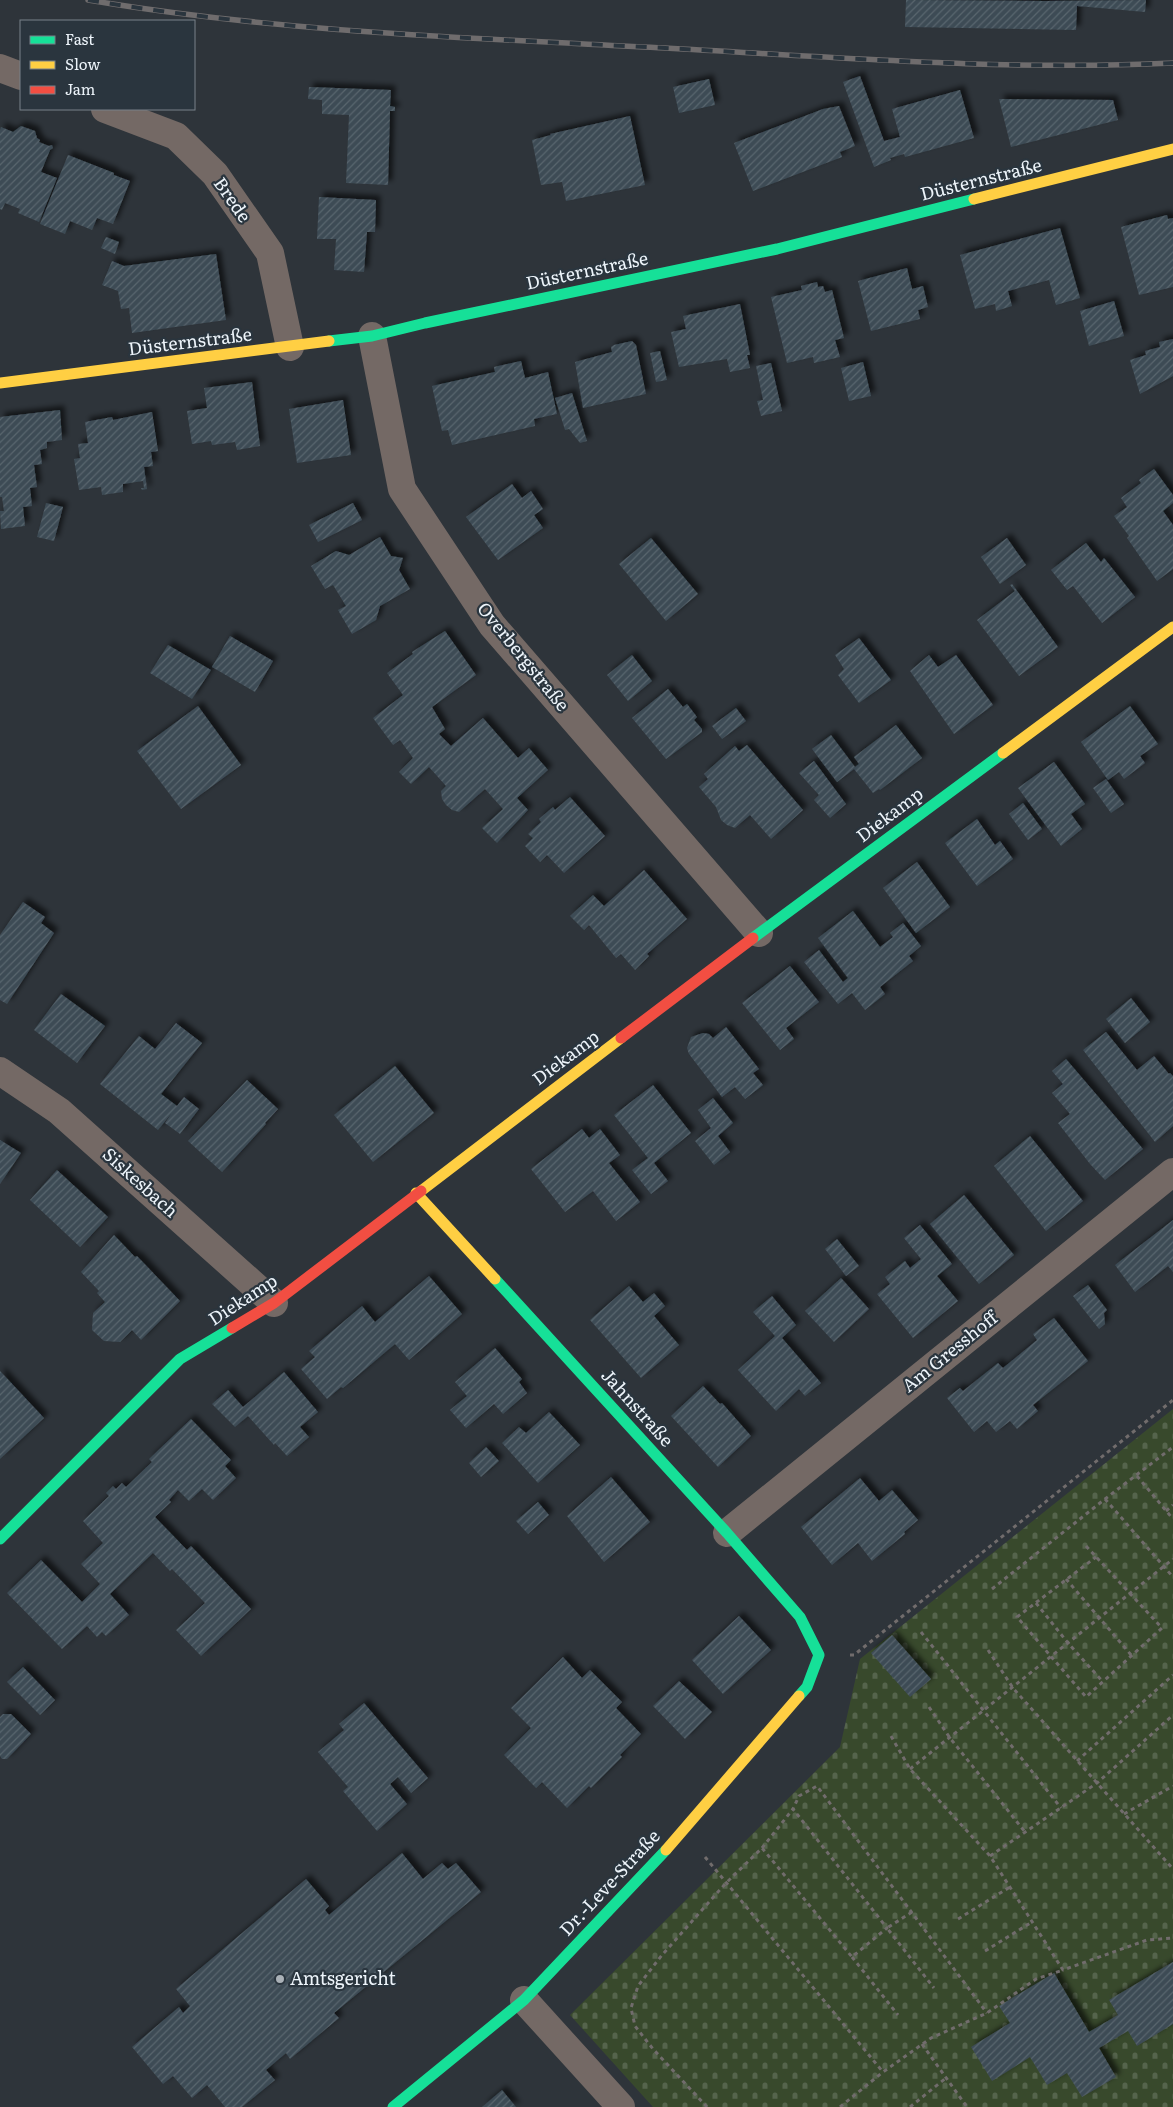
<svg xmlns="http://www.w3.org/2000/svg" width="1173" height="2107" font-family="Literata,serif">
  <defs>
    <pattern id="cemetery-stones" width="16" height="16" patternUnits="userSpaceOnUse" patternTransform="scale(1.25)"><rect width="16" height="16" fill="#38492c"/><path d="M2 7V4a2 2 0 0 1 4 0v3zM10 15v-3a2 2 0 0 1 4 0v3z" fill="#55644c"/></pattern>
    <pattern id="building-hatch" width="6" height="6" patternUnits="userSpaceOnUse" patternTransform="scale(1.25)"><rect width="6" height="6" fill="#3d4b55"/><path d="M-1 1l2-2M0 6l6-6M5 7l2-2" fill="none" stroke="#59666e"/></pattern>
    <filter id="shadow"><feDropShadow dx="4.5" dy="-4.5" stdDeviation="2.5" flood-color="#0009"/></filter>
  </defs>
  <rect width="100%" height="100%" fill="#2e343a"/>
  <path fill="url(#cemetery-stones)" d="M 1173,1409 L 1173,2107 L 653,2107 L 570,2015 L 840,1747 L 860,1659 Z"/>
  <g fill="url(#building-hatch)" filter="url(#shadow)">
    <path d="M 906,0 L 1046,1 L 1146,0 L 1145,12 L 1077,6 L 1076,30 L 905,27 Z"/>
    <path d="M 860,76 L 884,141 L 900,137 L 892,109 L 960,90 L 974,138 L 905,157 L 904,154 L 890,158 L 891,160 L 874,167 L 843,82 Z"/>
    <path d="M 709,79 L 715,105 L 679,113 L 673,87 Z"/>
    <path d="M 309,87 L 391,90 L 390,106 L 395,107 L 395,111 L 390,111 L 388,185 L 346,183 L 349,115 L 322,114 L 322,100 L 308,99 Z"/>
    <path d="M 999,99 L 1113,100 L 1118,120 L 1011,147 Z"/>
    <path d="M 839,106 L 855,146 L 840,152 L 842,157 L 753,191 L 734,143 L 823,109 Z"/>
    <path d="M 630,116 L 645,185 L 566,201 L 562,182 L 541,185 L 532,140 L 551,135 L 550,134 Z"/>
    <path d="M 21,126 L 35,131 L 37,138 L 40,140 L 39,142 L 49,146 L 52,145 L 53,148 L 50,150 L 41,172 L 57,178 L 39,222 L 18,213 L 20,209 L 5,203 L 2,210 L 0,209 L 0,130 L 1,127 L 13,132 Z"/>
    <path d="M 68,155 L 114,173 L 114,175 L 130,181 L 113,224 L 97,218 L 92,230 L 70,221 L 65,234 L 40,224 Z"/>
    <path d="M 319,197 L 376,200 L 375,232 L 367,232 L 364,272 L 334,270 L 336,239 L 317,239 Z"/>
    <path d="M 1167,215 L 1168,219 L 1173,218 L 1173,287 L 1139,295 L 1121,227 Z"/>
    <path d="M 1060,228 L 1080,298 L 1056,305 L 1049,280 L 1008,291 L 1012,306 L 996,311 L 995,304 L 975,309 L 960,255 Z"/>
    <path d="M 106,237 L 119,242 L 115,254 L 101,248 Z"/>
    <path d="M 216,254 L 226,320 L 132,333 L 129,308 L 121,309 L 118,291 L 102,285 L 112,261 L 124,266 Z"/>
    <path d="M 907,268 L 912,289 L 923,286 L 928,307 L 918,310 L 920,319 L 871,331 L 858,281 Z"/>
    <path d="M 817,282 L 818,287 L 823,286 L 825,292 L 832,290 L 844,338 L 835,340 L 840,357 L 814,363 L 813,357 L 787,363 L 771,297 L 802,290 L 801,286 Z"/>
    <path d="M 1114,301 L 1124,336 L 1089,346 L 1080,311 Z"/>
    <path d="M 740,304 L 750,355 L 747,355 L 750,368 L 730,372 L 727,359 L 679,367 L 671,332 L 686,329 L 683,316 Z"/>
    <path d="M 1173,339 L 1173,376 L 1140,394 L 1130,360 L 1146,355 L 1145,351 L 1160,347 L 1159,342 Z"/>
    <path d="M 632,341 L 636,345 L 646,394 L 583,408 L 575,362 L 612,352 L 611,347 L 614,345 Z"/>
    <path d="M 660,351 L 667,380 L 656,382 L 650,353 Z"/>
    <path d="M 521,361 L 525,378 L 548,372 L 557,414 L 534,419 L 535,426 L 452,445 L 448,430 L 442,431 L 432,386 L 495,372 L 494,367 Z"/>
    <path d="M 863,362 L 871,396 L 849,401 L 841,368 Z"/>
    <path d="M 771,363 L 782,411 L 761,416 L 757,401 L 763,400 L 756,366 Z"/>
    <path d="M 252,382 L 260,446 L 237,450 L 235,442 L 212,445 L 211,441 L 192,444 L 187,411 L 207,408 L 204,388 Z"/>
    <path d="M 572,393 L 587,441 L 580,443 L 569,429 L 565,430 L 555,398 Z"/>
    <path d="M 343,400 L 351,455 L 297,463 L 289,409 Z"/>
    <path d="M 60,410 L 62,440 L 47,442 L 47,448 L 40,450 L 42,464 L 34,465 L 37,487 L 30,488 L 32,506 L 23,507 L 25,526 L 1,529 L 0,511 L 4,511 L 2,497 L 0,497 L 0,417 Z"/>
    <path d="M 152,412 L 158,451 L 151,452 L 153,466 L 144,467 L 147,489 L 142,490 L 141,488 L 144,488 L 143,481 L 123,484 L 123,492 L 102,495 L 101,487 L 79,490 L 74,459 L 80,458 L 78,444 L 88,443 L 85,422 L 112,417 L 113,420 Z"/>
    <path d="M 1154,469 L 1173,495 L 1173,503 L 1163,511 L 1173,525 L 1173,569 L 1157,581 L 1127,538 L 1129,536 L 1114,516 L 1127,507 L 1121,498 L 1141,483 L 1139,480 Z"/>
    <path d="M 512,484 L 522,498 L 531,491 L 543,509 L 534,515 L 543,528 L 498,560 L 466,517 Z"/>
    <path d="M 46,503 L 63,507 L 54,541 L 37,537 Z"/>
    <path d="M 353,503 L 362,520 L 318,542 L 309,525 Z"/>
    <path d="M 380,537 L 391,556 L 403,558 L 399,570 L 410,589 L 380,606 L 376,620 L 352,634 L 338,610 L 346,606 L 333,585 L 325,589 L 311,566 L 336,551 L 349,555 Z"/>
    <path d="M 651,538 L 698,594 L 666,621 L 619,564 Z"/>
    <path d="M 1007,538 L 1026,565 L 1000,584 L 981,557 Z"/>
    <path d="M 1086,543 L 1101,562 L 1104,558 L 1135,597 L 1102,623 L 1073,586 L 1067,590 L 1051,570 Z"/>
    <path d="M 1012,584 L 1058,647 L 1019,676 L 977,620 L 1015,591 L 1010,585 Z"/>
    <path d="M 445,631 L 476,675 L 432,707 L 445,729 L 439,734 L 451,746 L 483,718 L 518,758 L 529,748 L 548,770 L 517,798 L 528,810 L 497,843 L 482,828 L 503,809 L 485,789 L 459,812 L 452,810 L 446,805 L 442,799 L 441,791 L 446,786 L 429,767 L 411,784 L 399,772 L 413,758 L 400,740 L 393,745 L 373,718 L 403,695 L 387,673 L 413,654 L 412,652 Z"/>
    <path d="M 230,636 L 273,661 L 255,692 L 212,667 Z"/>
    <path d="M 859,638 L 891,680 L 859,703 L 838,675 L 844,669 L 835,655 Z"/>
    <path d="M 168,645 L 211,670 L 192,699 L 150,673 Z"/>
    <path d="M 632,655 L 652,681 L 628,701 L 607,675 Z"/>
    <path d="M 929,655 L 938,667 L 956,655 L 993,705 L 954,734 L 910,671 Z"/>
    <path d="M 668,689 L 683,707 L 687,704 L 697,717 L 694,720 L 702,729 L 702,732 L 666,759 L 632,718 Z"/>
    <path d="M 198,706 L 241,765 L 181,809 L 137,751 Z"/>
    <path d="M 1130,706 L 1158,744 L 1140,756 L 1145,763 L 1124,779 L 1119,772 L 1108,780 L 1081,742 Z"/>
    <path d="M 736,708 L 746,721 L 722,739 L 712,726 Z"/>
    <path d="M 896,725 L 922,758 L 880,790 L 879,789 L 873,793 L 854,769 L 837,782 L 812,749 L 831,735 L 855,767 L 859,764 L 854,757 Z"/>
    <path d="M 747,745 L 803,810 L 771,839 L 750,815 L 735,828 L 727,825 L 721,820 L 716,807 L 699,787 L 708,779 L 704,774 L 735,746 L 739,751 Z"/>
    <path d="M 814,761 L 846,804 L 830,818 L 814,800 L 819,795 L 799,773 Z"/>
    <path d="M 1054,762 L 1085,804 L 1071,814 L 1082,829 L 1061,846 L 1018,788 Z"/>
    <path d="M 1106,779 L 1124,804 L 1111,813 L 1093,788 Z"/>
    <path d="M 570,797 L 605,836 L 564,873 L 547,855 L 540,862 L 525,846 L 533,838 L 528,834 L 541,822 L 539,819 L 553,807 L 555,810 Z"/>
    <path d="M 1023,803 L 1042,829 L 1028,840 L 1009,814 Z"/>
    <path d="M 977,819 L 995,845 L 1000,841 L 1013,859 L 977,886 L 945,843 Z"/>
    <path d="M 917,862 L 950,907 L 916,933 L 883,888 Z"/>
    <path d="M 644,870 L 687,919 L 647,954 L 649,956 L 635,970 L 621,954 L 616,958 L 589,925 L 584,930 L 570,916 L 593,895 L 604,906 Z"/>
    <path d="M 23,902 L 45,917 L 41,923 L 54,933 L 7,1004 L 0,1000 L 0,935 Z"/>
    <path d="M 853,911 L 880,947 L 893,937 L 890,933 L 903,923 L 921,946 L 909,956 L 913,961 L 880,987 L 885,994 L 865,1010 L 852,993 L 838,1004 L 804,962 L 819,950 L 843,982 L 848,978 L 818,938 Z"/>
    <path d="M 790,966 L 819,1002 L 786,1028 L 794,1039 L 780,1050 L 742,1003 Z"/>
    <path d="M 61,994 L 105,1026 L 77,1063 L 34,1030 Z"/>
    <path d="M 1131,998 L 1150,1022 L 1125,1043 L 1106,1019 Z"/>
    <path d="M 176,1023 L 202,1043 L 161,1094 L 177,1106 L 184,1097 L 199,1109 L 180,1134 L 165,1123 L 171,1114 L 158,1130 L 100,1084 L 139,1036 L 155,1049 Z"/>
    <path d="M 726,1027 L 759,1069 L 753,1073 L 763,1085 L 745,1099 L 735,1087 L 722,1097 L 689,1054 L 687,1048 L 691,1037 L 703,1033 L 709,1034 L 713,1038 Z"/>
    <path d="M 1106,1032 L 1137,1070 L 1154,1056 L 1169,1074 L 1170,1073 L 1173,1076 L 1173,1126 L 1155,1142 L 1083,1050 Z"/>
    <path d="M 1066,1059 L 1143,1149 L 1105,1180 L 1090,1164 L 1058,1123 L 1070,1114 L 1052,1093 L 1063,1084 L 1052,1071 Z"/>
    <path d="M 395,1066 L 434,1113 L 373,1162 L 334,1115 Z"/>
    <path d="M 247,1080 L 278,1109 L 265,1123 L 266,1124 L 222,1172 L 188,1141 Z"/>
    <path d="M 653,1085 L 691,1133 L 654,1163 L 668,1181 L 651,1194 L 632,1170 L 648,1158 L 614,1115 Z"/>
    <path d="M 713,1098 L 733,1123 L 718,1136 L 730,1152 L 714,1165 L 695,1141 L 711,1128 L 698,1110 Z"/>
    <path d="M 582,1129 L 589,1138 L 600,1129 L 620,1155 L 609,1163 L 640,1202 L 616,1221 L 593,1191 L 565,1212 L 531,1169 Z"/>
    <path d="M 1030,1136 L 1083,1201 L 1046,1231 L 994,1166 Z"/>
    <path d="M 0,1140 L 21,1153 L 0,1184 Z"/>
    <path d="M 57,1170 L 108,1217 L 80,1247 L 30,1200 Z"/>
    <path d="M 964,1195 L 1014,1255 L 979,1284 L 930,1224 Z"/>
    <path d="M 1173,1220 L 1173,1272 L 1168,1266 L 1135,1292 L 1115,1265 Z"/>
    <path d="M 920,1225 L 952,1264 L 937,1276 L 958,1301 L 913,1338 L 877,1294 L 890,1284 L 885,1277 L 905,1261 L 910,1268 L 921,1259 L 904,1238 Z"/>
    <path d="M 114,1235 L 135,1257 L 137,1256 L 180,1301 L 141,1340 L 132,1330 L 120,1342 L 104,1341 L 92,1330 L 93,1313 L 105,1302 L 97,1293 L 99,1291 L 81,1272 Z"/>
    <path d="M 837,1239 L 859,1266 L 846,1276 L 825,1249 Z"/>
    <path d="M 429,1276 L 462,1314 L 409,1360 L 395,1344 L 343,1388 L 341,1387 L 327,1399 L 301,1369 L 315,1357 L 309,1351 L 362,1306 L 375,1322 Z"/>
    <path d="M 841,1278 L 869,1309 L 834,1342 L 805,1311 Z"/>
    <path d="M 1088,1285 L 1107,1310 L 1104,1313 L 1105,1324 L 1099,1329 L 1073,1296 Z"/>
    <path d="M 629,1286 L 643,1302 L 654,1293 L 665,1306 L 654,1316 L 679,1345 L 641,1378 L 590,1320 Z"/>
    <path d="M 772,1296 L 796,1325 L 782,1338 L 821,1383 L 805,1396 L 799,1389 L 776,1411 L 738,1370 L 775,1336 L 753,1312 Z"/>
    <path d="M 1054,1318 L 1088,1361 L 1033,1405 L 1038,1411 L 1017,1429 L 1010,1421 L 996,1432 L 987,1421 L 974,1432 L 947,1398 L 960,1388 L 963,1391 L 998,1363 L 1003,1368 L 1037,1340 L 1033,1334 Z"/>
    <path d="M 495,1348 L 522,1379 L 519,1382 L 527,1393 L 503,1414 L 494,1404 L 466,1428 L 450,1410 L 467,1396 L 455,1382 Z"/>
    <path d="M 0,1371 L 44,1418 L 0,1459 Z"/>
    <path d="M 284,1372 L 318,1412 L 300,1427 L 309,1437 L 287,1456 L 275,1443 L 274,1445 L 248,1416 L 235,1427 L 212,1404 L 228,1390 L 243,1407 Z"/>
    <path d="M 703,1386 L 720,1404 L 722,1403 L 751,1436 L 718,1467 L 671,1416 Z"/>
    <path d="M 549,1412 L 580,1445 L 538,1483 L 502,1443 L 519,1427 L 526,1433 Z"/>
    <path d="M 191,1419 L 231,1460 L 225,1466 L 236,1478 L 213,1500 L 202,1489 L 189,1501 L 178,1490 L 169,1500 L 171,1502 L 155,1517 L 187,1550 L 191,1546 L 251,1609 L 201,1656 L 176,1630 L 205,1603 L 172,1569 L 170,1571 L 153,1553 L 110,1594 L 129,1615 L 106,1636 L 102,1632 L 97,1637 L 87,1626 L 62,1649 L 7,1593 L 41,1560 L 82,1602 L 100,1584 L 81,1564 L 103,1543 L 83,1521 L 109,1496 L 106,1493 L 113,1486 L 116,1489 L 122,1483 L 126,1487 L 152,1462 L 149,1459 Z"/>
    <path d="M 486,1447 L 499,1461 L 481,1477 L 469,1463 Z"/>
    <path d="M 611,1477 L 650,1522 L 604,1562 L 567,1516 Z"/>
    <path d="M 860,1478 L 879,1501 L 892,1490 L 918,1520 L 904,1532 L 905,1534 L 872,1561 L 858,1543 L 832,1565 L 801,1527 Z"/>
    <path d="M 538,1502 L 549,1515 L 528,1534 L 516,1521 Z"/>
    <path d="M 739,1616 L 771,1650 L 723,1694 L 692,1660 Z"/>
    <path d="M 892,1635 L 931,1679 L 910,1697 L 871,1653 Z"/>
    <path d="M 563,1657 L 582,1678 L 590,1670 L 622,1702 L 616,1708 L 641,1734 L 620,1755 L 622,1757 L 591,1788 L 589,1786 L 567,1808 L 542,1782 L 536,1788 L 504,1755 L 531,1728 L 511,1708 Z"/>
    <path d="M 23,1667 L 55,1700 L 40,1715 L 7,1682 Z"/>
    <path d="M 679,1681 L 712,1712 L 685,1739 L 653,1706 Z"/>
    <path d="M 364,1703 L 428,1778 L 411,1793 L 398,1777 L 390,1784 L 407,1804 L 377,1831 L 343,1791 L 348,1787 L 318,1752 L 344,1730 L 339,1724 Z"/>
    <path d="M 3,1714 L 11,1714 L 31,1734 L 7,1759 L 2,1759 L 0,1756 L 0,1717 Z"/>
    <path d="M 402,1853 L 423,1879 L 442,1863 L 448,1869 L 456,1863 L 481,1892 L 334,2013 L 339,2018 L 290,2059 L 286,2053 L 266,2070 L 275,2080 L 242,2107 L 225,2107 L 207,2085 L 192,2098 L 173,2076 L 163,2084 L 132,2047 L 179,2007 L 183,2013 L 190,2006 L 176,1989 L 306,1879 L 329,1906 L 325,1910 L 329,1915 Z"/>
    <path d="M 1173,1962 L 1173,2024 L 1137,2046 L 1128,2031 L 1099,2048 L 1116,2077 L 1082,2097 L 1067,2073 L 1047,2085 L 1030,2057 L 992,2081 L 971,2047 L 1010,2023 L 999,2006 L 1054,1973 L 1089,2032 L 1118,2015 L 1109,2000 Z"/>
    <path d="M 502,2090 L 516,2107 L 482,2107 Z"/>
  </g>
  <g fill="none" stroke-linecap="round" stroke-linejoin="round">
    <g stroke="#716c6c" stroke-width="3" stroke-dasharray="4 4" stroke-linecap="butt">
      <path d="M 1137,1476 L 1173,1519"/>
      <path d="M 1105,1499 L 1173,1577"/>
      <path d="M 1166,1511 L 1173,1505"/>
      <path d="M 1086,1546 L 1162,1628 L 1086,1697 L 1017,1617 L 1096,1557"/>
      <path d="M 1066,1579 L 1132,1656"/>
      <path d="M 992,1589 L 1105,1499 L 1173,1447"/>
      <path d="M 1036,1603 L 1068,1643 L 1103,1682"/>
      <path d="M 921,1632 L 1061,1808"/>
      <path d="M 988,1650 L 1013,1688 L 1173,1869"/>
      <path d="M 850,1655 L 854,1655 L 1173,1400"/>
      <path d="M 929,1707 L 950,1738 L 1025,1832"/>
      <path d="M 891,1736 L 910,1769 L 990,1856 L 1063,1970 L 1147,1940 L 1173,1938"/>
      <path d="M 1077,1761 L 1173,1675"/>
      <path d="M 910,1769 L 1173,1559"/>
      <path d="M 1124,1814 L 1173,1786"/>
      <path d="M 762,1848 L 793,1809"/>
      <path d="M 990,1856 L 1097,1783 L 1173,1715"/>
      <path d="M 705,1857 L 883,2072 L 931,2038 L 987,2013 L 1036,1979 L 1063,1970"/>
      <path d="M 912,1912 L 887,1928 L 934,1988"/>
      <path d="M 958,1919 L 1010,1887"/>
      <path d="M 985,1951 L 1032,1922"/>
      <path d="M 852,1957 L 898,2015"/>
      <path d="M 922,2044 L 967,2107"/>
      <path d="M 707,2107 L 653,2049 L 635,2026 L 631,2008 L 638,1986 L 662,1955 L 726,1883 L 762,1848 L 852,1957 L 887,1928 L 793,1809 L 799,1796 L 817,1786 L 987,2013"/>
      <path d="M 840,2107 L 883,2072"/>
      <path d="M 910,2107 L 946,2078"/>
    </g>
    <g stroke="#746965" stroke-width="28">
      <path d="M 0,68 L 21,76"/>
      <path d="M 105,109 L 176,136 L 215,174 L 270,253 L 290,347"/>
      <path d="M 372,336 L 402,489 L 492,625 L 759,933"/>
      <path d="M 0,1071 L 59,1111 L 274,1303"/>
      <path d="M 727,1533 L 1173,1172"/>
      <path d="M 524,2000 L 621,2107"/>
    </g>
    <g stroke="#16e098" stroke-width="11">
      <path d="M 329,341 L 372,336 L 425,323 L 777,249 L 974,199"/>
      <path d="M 753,938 L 1003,753"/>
      <path d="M 495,1279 L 727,1533 L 800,1617 L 819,1655 L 807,1687 L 799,1696"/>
      <path d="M 0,1539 L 180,1359 L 232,1328"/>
      <path d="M 393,2107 L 524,2000 L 666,1850"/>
    </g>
    <g stroke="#ffcf43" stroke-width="11">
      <path d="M 974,199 L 1173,149"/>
      <path d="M 0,383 L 329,341"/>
      <path d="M 1003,753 L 1173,627"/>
      <path d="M 421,1191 L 621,1038"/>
      <path d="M 416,1193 L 495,1279"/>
      <path d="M 666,1850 L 799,1696"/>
    </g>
    <g stroke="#f24e42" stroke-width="11">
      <path d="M 621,1038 L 753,938"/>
      <path d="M 232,1328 L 274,1303 L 421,1191"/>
    </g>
    <defs>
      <path id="rail" d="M 88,0 C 279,32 472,38 665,48 C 834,57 1004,71 1173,63"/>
    </defs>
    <use href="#rail" stroke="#6f6c6d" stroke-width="5.5"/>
    <use href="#rail" stroke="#2a353e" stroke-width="4" stroke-dasharray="11" stroke-linecap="butt"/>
  </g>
  <circle fill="#aab1b7" stroke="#2a353e" stroke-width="2" cx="280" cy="1979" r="5"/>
  <g text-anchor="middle" stroke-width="4.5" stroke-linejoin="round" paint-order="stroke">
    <g font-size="18" fill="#edf4fa" stroke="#2a353e">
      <text transform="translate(981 180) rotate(-14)" y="6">Düsternstraße</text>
      <text transform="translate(232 200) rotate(55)" y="6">Brede</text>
      <text transform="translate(587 271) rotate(-12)" y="6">Düsternstraße</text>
      <text transform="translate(190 342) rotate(-7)" y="6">Düsternstraße</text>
      <text transform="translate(523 657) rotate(51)" y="6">Overbergstraße</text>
      <text transform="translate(890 815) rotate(-37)" y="6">Diekamp</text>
      <text transform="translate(566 1058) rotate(-37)" y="6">Diekamp</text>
      <text transform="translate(140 1183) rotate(42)" y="6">Siskesbach</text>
      <text transform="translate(243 1300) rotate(-33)" y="6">Diekamp</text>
      <text transform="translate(950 1352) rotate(-39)" y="6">Am Gresshoff</text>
      <text transform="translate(637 1408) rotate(48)" y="6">Jahnstraße</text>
      <text transform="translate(610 1883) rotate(-47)" y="6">Dr.-Leve-Straße</text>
    </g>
    <g font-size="18" fill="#edf4fa" stroke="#2a353e" text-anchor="start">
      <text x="290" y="1985">Amtsgericht</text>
    </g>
  </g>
  <rect x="20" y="20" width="175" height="90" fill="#2a353e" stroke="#788189"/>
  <rect x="30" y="36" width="25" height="8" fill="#16e098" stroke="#788189"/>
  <text x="65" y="45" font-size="15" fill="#edf4fa">Fast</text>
  <rect x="30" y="61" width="25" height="8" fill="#ffcf43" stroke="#788189"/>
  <text x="65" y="70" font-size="15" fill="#edf4fa">Slow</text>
  <rect x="30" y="86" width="25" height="8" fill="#f24e42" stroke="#788189"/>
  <text x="65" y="95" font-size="15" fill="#edf4fa">Jam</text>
</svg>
